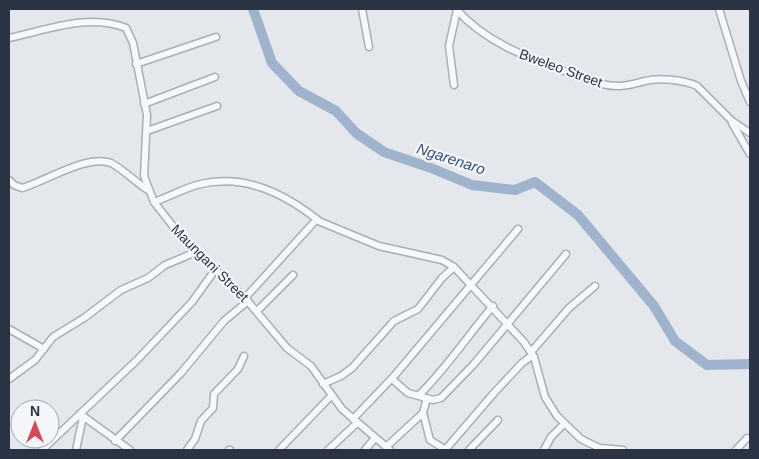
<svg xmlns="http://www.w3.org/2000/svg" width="759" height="459" font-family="Arial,sans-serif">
  <rect width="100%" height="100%" fill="#e4e7ec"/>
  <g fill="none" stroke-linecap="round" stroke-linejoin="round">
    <path stroke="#9fb4cc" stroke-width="10" d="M 253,9 L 272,63 L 299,91 L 336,111 L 356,133 L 384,152 L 431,168 L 472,185 L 515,190 L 535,182 L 578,215 L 654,306 L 675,341 L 707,365 L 750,364"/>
    <defs>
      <g id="street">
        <path d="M 362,9 L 369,47"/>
        <path d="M 456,9 C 485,42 526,57 567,72 C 583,78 601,86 619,86 C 628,86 636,83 645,81 C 659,77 684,80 697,86 L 732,121 L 750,133"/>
        <path d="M 719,9 L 741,81 L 750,102"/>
        <path d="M 9,38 C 46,30 89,13 126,28 L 133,43 L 147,115 L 144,176 L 154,202 L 183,239 L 245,298 L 287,348 L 311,366 L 342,409 L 390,450"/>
        <path d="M 136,64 L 216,37"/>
        <path d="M 454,85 L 449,46 L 457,10"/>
        <path d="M 144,104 L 215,77"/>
        <path d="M 732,123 L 750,154"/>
        <path d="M 147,131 L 217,106"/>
        <path d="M 9,180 L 14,185 L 22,188 C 46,181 87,154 111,163 C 120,167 138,184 148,190"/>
        <path d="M 154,202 C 168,197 183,189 197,185 C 243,173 282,192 318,220"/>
        <path d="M 245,298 L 316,220 L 379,246 L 442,260 L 454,267 L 524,342 L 534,357 L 545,397 L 557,416 L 581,439 L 591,444 L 600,448 L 623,450"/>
        <path d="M 257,311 L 293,275"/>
        <path d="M 9,329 L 44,349"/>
        <path d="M 531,352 L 569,308 L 595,286"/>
        <path d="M 9,379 L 35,360 L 53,337 L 84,318 L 121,290 L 148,278 L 165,265 L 196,252"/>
        <path d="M 392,379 L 408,393 L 433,400 L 441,398 L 474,364 L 566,254"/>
        <path d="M 323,384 L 341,376 L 352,368 L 394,321 L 418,309 L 442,278 L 454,267"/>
        <path d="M 419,395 C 446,369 468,335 493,306"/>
        <path d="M 423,413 L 430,440 L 446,450"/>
        <path d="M 80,414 L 130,450"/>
        <path d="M 353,419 L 395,375 L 518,229"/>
        <path d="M 115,441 L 181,373 L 224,321 L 248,301"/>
        <path d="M 386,447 L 423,413 L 427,398"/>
        <path d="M 42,450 L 137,360 L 192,302 L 215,270"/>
        <path d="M 76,450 L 83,417"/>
        <path d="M 187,450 L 195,439 L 201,421 L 213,408 L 214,394 L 238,369 L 244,356"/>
        <path d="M 229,450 L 230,450"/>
        <path d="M 279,450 L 332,395"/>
        <path d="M 328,450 L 357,423"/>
        <path d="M 365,450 L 375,438"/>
        <path d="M 445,450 L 494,393 L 522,363 L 533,355"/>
        <path d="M 469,450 L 498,420"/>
        <path d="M 544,450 L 551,437 L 564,424"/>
        <path d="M 736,450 L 747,438"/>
      </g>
    </defs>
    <use href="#street" stroke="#a9aeb7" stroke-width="9"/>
    <use href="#street" stroke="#f7f8fa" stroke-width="6"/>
  </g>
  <g text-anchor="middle" stroke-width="4.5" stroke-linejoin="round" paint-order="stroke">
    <g font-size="14" fill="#2b3445" stroke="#f4f6f9">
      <text transform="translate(561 68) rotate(20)" y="5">Bweleo Street</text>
      <text transform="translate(210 263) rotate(45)" y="5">Maungani Street</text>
    </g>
    <g font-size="15" font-style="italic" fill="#34527a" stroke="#f4f6f9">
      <text transform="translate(451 159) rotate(18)" y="5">Ngarenaro</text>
    </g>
  </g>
  <rect width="759" height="459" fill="none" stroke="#2b3445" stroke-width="20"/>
  <g transform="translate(35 424)"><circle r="24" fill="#f4f6f9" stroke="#a4a8b1"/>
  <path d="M0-4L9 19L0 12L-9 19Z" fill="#d1495b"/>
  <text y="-8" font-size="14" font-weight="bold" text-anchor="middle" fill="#2b3445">N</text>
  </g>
</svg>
